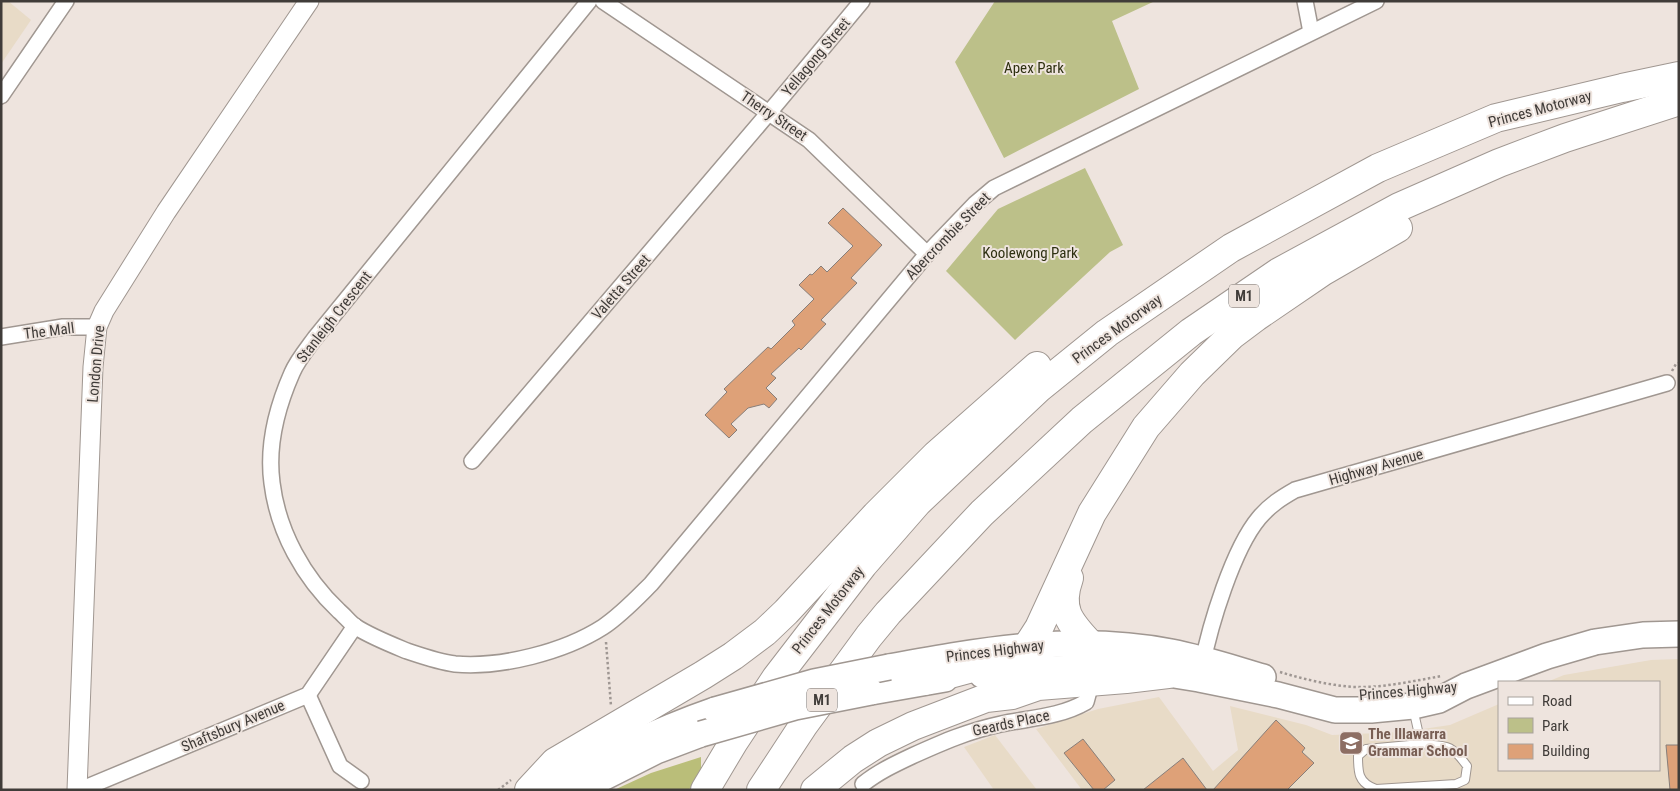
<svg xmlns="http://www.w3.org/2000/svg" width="1680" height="791" font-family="'Roboto Condensed',sans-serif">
  <rect width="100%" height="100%" fill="#eee4de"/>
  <g fill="#e8dbc7">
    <path d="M 1,1 L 8,1 L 31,20 L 1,64 Z"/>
    <path d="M 1679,659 L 1679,790 L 1082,790 L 1036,729 L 1098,709 L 1159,697 L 1213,771 L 1238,750 L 1230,706 L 1306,725 L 1332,735 L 1402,732 L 1450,725 L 1499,704 L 1499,770 L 1659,770 L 1659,682 L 1547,682 L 1564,675 L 1651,660 Z"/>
    <path d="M 995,735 L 1037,790 L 994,790 L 964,747 Z"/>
  </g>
  <g fill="#bcc089">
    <path d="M 995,1 L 1155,1 L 1112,21 L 1139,89 L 1004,158 L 955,62 Z"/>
    <path d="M 1085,168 L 1123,245 L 1110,252 L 1015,340 L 946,271 L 998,209 Z"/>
  </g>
  <path fill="#babe79" d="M 701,757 L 701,769 L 689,790 L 614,790 L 651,773 Z"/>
  <g fill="#dea178" stroke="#877e79">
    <path d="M 843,208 L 882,245 L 851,278 L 857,283 L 821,320 L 826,324 L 801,350 L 799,348 L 771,374 L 776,378 L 766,388 L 777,399 L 769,408 L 764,404 L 748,408 L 731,424 L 737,430 L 729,438 L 705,415 L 727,392 L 724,389 L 768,347 L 771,349 L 795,325 L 792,321 L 814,299 L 799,285 L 810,274 L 812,275 L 821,266 L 827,272 L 853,246 L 828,223 Z"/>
    <path d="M 1276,720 L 1305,748 L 1302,752 L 1314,763 L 1287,790 L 1213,790 Z"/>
    <path d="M 1083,739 L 1115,780 L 1103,790 L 1094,790 L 1064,753 Z"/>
    <path d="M 1666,745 L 1679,745 L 1679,790 L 1670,790 Z"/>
    <path d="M 1183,758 L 1207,790 L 1143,790 Z"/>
  </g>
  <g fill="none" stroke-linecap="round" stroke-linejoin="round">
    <defs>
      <path id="service" d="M 1413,708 L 1421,744 L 1366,749 L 1358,756 C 1358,772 1358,783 1376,789 L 1456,784 L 1465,780 L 1467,766 C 1451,744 1448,746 1421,744"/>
      <g id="minor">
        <path d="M 589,1 L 315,338 C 307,349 297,361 292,373 C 277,407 267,446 272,483 C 278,532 304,578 339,611 C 345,616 350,623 356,627 C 372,637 390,644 407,651 C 422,656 439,662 455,664 C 501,668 564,652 603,627 C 621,615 636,599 651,584 L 927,254 L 975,204 L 994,188 L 1376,1"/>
        <path d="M 603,1 L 809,140 L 927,254"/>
        <path d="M 1305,1 L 1311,32"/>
        <path d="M 1,96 L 66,1"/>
        <path d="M 1,337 L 63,327 L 97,327"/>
        <path d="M 472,461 L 778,102 L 862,1"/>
        <path d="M 1202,666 C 1210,625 1233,549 1259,518 C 1270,505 1281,498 1295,490 L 1667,383"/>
        <path d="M 308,695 L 340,766 L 361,781"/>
        <path d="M 863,784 C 878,772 895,764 912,756 C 943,742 968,731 1001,724 C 1030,718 1060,717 1086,702 L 1089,691 L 1089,676"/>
        <path d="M 80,790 L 308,695 L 355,626"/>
      </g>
      <path id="tertiary" d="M 77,790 L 93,367 L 97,327 L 104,311 L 166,212 L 309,1"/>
      <g id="primary">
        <path d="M 889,667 C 982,650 1076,633 1171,652 C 1202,658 1232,668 1263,677"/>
        <path d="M 982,675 L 1019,670 L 1110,667 L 1168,674 L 1199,679 L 1278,695 L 1335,710 L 1371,710 L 1413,706 L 1439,700 L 1466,686 L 1547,656 L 1595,642 L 1643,635 L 1679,634"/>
        <path d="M 871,692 L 945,679"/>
        <path d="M 540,790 C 597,760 654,731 715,710"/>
        <path d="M 579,790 L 656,751 L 701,734"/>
      </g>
      <g id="motorway">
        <path d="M 1069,578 C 1058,609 1069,622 1090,644"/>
        <path d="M 924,681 L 1013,657 L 1028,645 L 1039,628 L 1092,513 L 1146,427 L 1192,374 L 1232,335 L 1256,317 L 1322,272 L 1398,228"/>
        <path d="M 529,790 L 555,762 L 703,675 L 733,656 L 765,632 L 786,612 L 876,515 L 936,455 L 1037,366"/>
        <path d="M 705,790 L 733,743 L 776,678 L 863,565 L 918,502 L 1039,388 L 1107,333 L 1231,248 L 1378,168 L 1496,118 L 1622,88 L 1679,76"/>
        <path d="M 761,790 L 803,726 L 869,636 L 888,613 L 982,513 L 1082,420 L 1191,332 L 1279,272 L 1399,207 L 1499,163 L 1565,138 L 1679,101"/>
        <path d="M 815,790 L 853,759 L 878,743 L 913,726 L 986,698 L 1012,695 L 1038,686 L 1126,679 L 1168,674"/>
      </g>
    </defs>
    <use href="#service" stroke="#a09791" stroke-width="10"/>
    <use href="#minor" stroke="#a09791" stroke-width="18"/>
    <use href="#tertiary" stroke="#a09791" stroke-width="21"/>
    <use href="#primary" stroke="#a09791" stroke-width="28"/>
    <use href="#motorway" stroke="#a09791" stroke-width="30"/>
    <g stroke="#9f9793" stroke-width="2.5" stroke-dasharray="2.5 2.5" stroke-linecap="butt">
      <path d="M 1672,371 L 1676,364 L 1679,363"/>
      <path d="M 606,642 L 611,706"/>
      <path d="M 1280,672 C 1303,679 1328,685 1353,687 C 1383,688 1413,681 1442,676"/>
      <path d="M 498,790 L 511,780"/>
    </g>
    <use href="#service" stroke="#fff" stroke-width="8"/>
    <use href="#minor" stroke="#fff" stroke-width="15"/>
    <use href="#tertiary" stroke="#fff" stroke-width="19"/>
    <use href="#primary" stroke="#fff" stroke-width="25"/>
    <use href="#motorway" stroke="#fff" stroke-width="28"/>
    <defs>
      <g id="primary-bridge">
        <path d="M 715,710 L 814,682 L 889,667"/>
        <path d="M 701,734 L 795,707 L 871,692"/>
      </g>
    </defs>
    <use href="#primary-bridge" stroke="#a09791" stroke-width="28" stroke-linecap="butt"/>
    <use href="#primary-bridge" stroke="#fff" stroke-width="25"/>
  </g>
  <defs>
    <symbol id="school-square" viewBox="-11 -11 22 22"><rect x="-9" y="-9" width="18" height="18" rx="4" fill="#8d6e63" stroke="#eee4de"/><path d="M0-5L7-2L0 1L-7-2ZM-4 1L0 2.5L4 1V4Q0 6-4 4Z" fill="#fff"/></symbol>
  </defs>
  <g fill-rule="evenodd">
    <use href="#school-square" x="1337" y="729" width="28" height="28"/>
  </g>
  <g text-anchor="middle" stroke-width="4" stroke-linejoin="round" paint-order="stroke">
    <g fill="#eee4de" stroke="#746e6a" stroke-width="1">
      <rect x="1229" y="284.5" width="30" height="23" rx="4"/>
      <rect x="807" y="688.5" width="30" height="23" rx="4"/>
    </g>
    <g font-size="14" font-weight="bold" fill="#403c39">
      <text x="1244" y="301">M1</text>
      <text x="822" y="705">M1</text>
    </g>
    <g font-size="15" fill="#403c39" stroke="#eee4de">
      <text transform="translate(816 57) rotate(-50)" y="5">Yellagong Street</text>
      <text transform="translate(1540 109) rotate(-15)" y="5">Princes Motorway</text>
      <text transform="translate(774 116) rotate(34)" y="5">Therry Street</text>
      <text transform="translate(948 236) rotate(-46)" y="5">Abercrombie Street</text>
      <text transform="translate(621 287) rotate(-49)" y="5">Valetta Street</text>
      <text transform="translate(334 317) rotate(-52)" y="5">Stanleigh Crescent</text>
      <text transform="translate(1117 329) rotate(-36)" y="5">Princes Motorway</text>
      <text transform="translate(49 331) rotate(-7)" y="5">The Mall</text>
      <text transform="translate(96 364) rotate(-85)" y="5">London Drive</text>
      <text transform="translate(1376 467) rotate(-16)" y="5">Highway Avenue</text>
      <text transform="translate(828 610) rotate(-52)" y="5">Princes Motorway</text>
      <text transform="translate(995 651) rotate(-7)" y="5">Princes Highway</text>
      <text transform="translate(1408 691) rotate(-5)" y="5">Princes Highway</text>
      <text transform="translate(1011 723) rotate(-12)" y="5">Geards Place</text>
      <text transform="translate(233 726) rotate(-23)" y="5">Shaftsbury Avenue</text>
    </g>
    <g font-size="15" fill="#2e3011" stroke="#eee4de">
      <text x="1034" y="73">Apex Park</text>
      <text x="1030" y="258">Koolewong Park</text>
    </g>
    <g font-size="15" font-weight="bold" fill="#785e54" stroke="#eee4de" text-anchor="start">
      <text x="1368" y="739">The Illawarra<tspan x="1368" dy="17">Grammar School</tspan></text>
    </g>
  </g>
  <rect width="1680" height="791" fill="none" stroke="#403c39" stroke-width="5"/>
  <rect x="1498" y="681" width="162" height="90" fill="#eee4de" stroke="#a8a19c"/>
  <rect x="1508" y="697" width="25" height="8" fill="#ffffff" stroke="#a8a19c"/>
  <text x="1542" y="706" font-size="15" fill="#403c39">Road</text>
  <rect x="1508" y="718" width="25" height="15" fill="#bcc089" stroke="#a8a19c"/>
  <text x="1542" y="731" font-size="15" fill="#403c39">Park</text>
  <rect x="1508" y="744" width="25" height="15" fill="#dea178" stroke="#a8a19c"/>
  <text x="1542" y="756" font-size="15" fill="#403c39">Building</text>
</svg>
